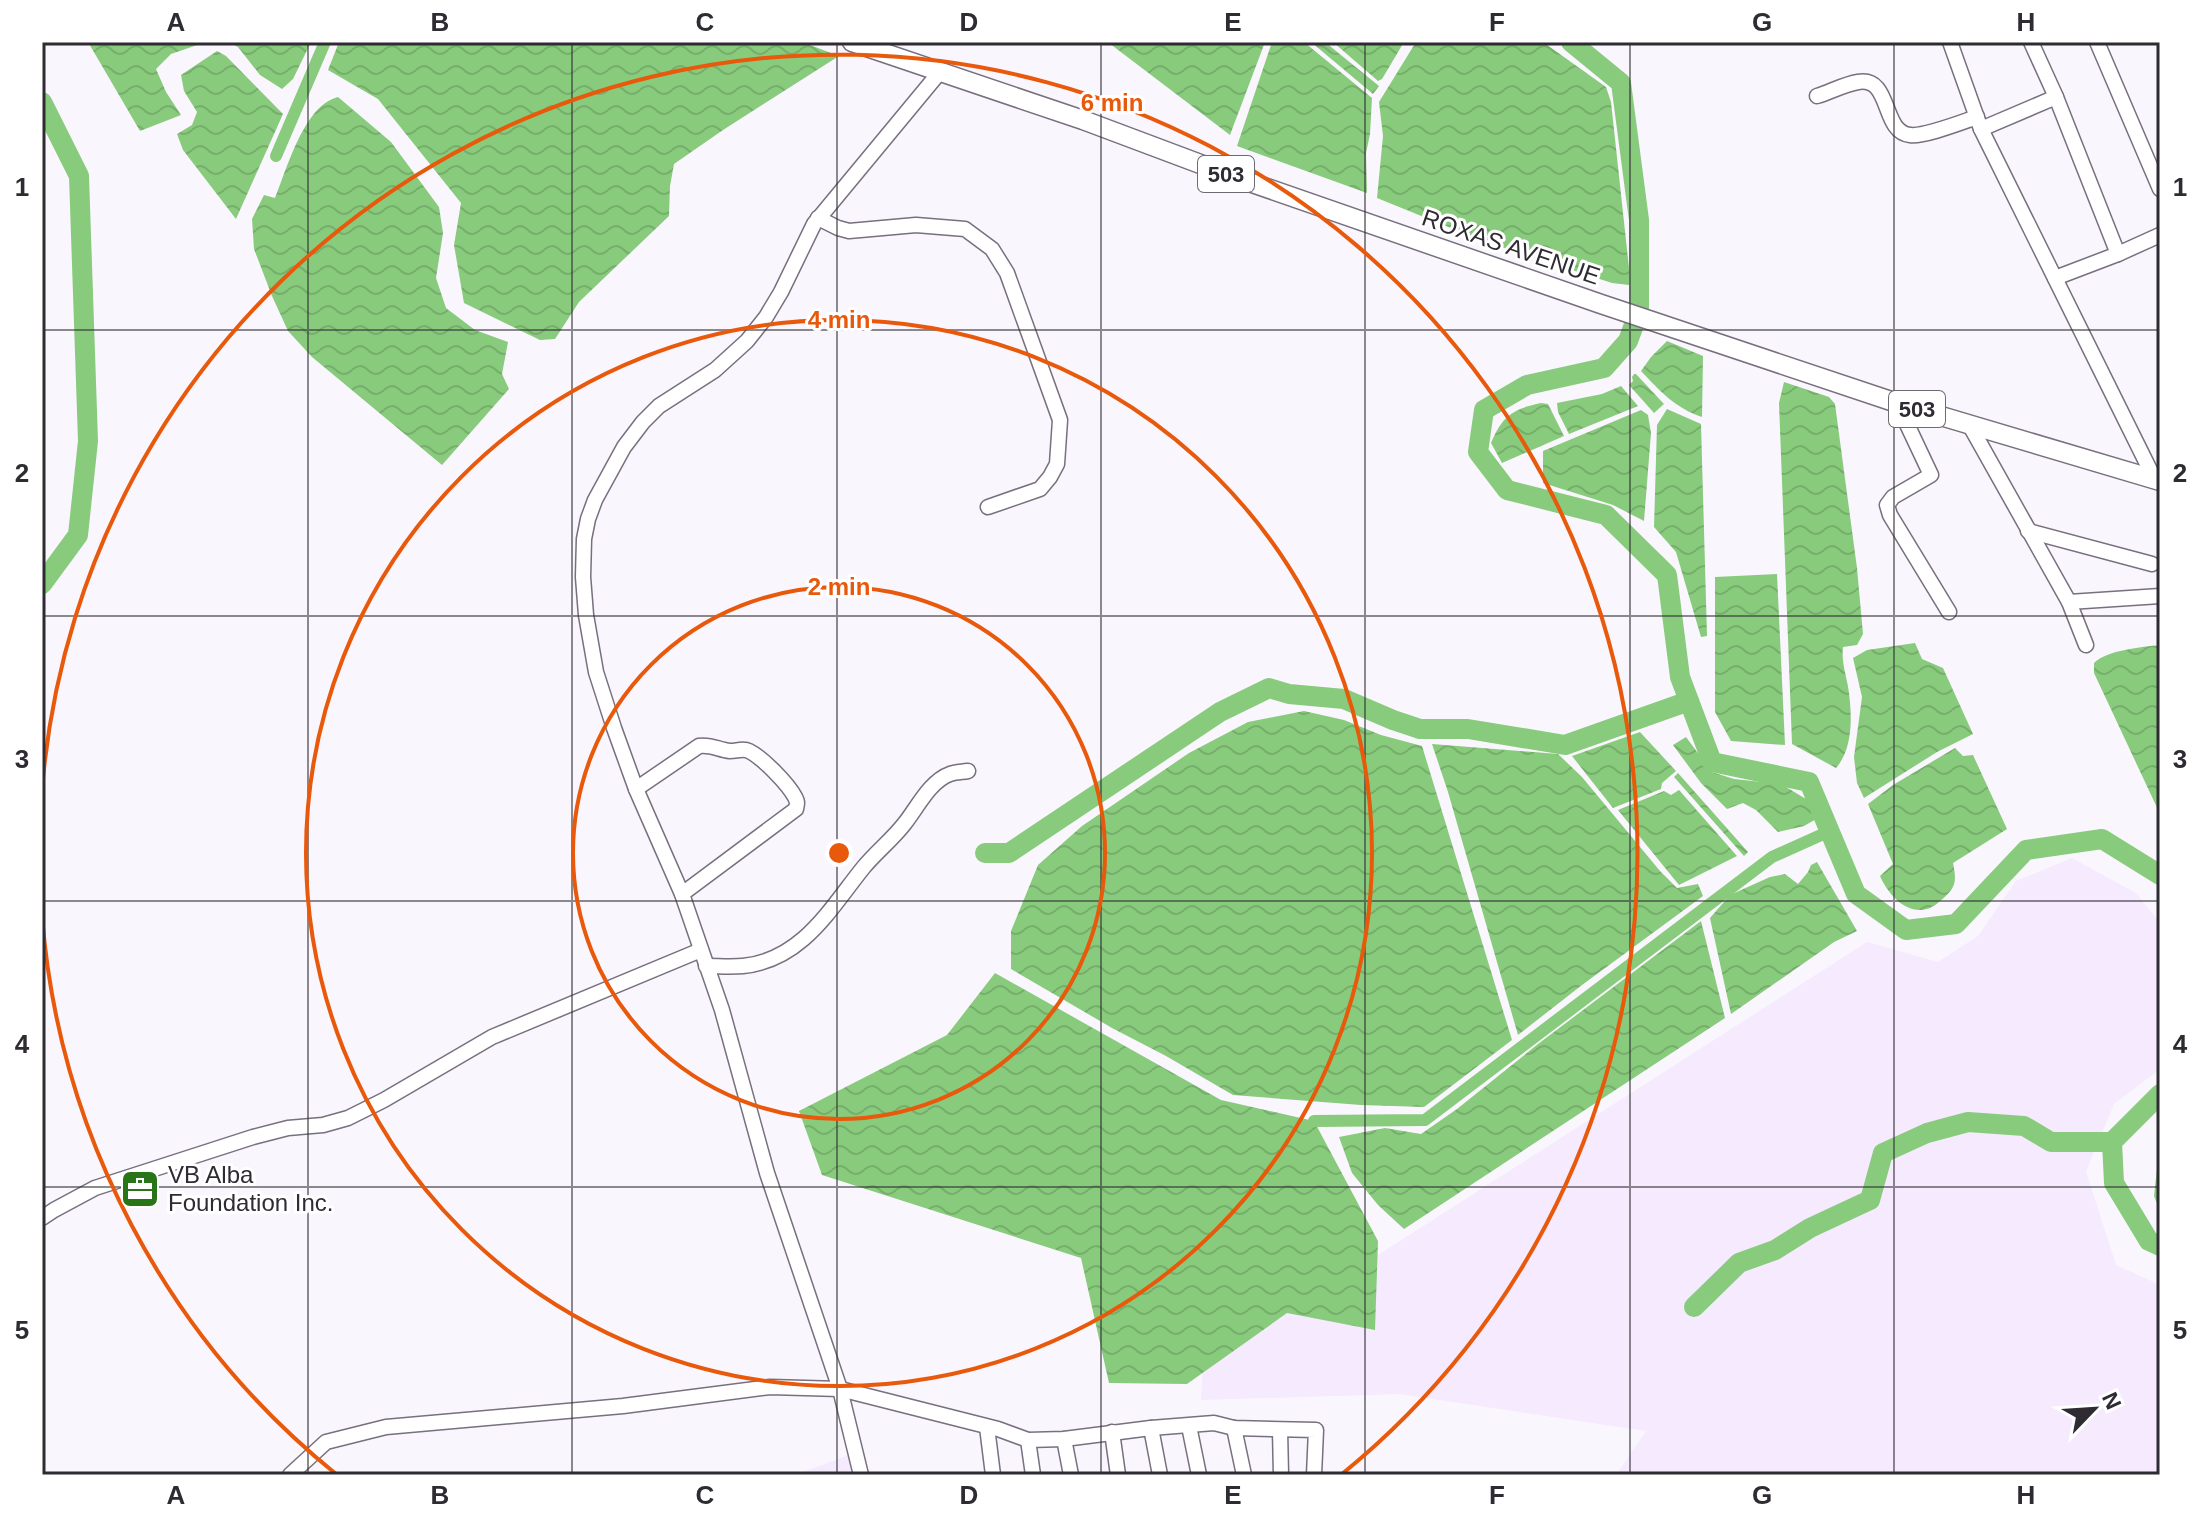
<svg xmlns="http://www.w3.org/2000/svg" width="2202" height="1517" font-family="Helvetica,sans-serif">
  <defs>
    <pattern id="water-waves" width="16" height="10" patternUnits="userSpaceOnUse" patternTransform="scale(2)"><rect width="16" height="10" fill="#88cb7c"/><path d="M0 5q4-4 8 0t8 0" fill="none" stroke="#76ae6c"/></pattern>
  </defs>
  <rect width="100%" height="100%" fill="#faf6fd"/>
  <g fill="#f5eafe">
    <path d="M 2072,858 L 2136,893 L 2160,923 L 2160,1069 L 2114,1104 L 2086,1171 L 2116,1265 L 2160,1285 L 2160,1475 L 1616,1475 L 1646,1431 L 1400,1394 L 1201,1400 L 1203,1367 L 1867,942 L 1938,962 L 1978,936 L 2016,881 Z"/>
    <path d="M 849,1455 L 855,1475 L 795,1475 Z"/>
  </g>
  <g fill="url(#water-waves)">
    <path d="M 88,42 L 206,42 L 171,54 L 156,69 L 166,92 L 181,115 L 140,131 Z"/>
    <path d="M 229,42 L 311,42 L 293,79 L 282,89 L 260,75 L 238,47 Z"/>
    <path d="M 339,42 L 802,42 L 839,56 L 723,130 L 674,164 L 670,186 L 669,216 L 579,302 L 555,339 L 540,340 L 464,303 L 454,245 L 461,203 L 378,99 L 328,70 Z"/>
    <path d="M 1265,42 L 1230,135 L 1109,43 L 1110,42 Z"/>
    <path d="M 1272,42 L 1304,42 L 1372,98 L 1370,134 L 1366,153 L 1367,193 L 1237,146 Z"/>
    <path d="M 1311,42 L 1325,42 L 1379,86 L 1373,94 Z"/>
    <path d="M 1333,42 L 1404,42 L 1382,79 L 1378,81 Z"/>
    <path d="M 1416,42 L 1543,42 L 1606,87 L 1611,102 L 1629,268 L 1629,285 L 1612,283 L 1483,241 L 1377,198 L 1383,136 L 1379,102 Z"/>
    <path d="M 217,51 L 226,56 L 283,114 L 236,219 L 183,150 L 177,134 L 192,125 L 197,112 L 184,91 L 181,75 Z"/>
    <path d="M 338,97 L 391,142 L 439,207 L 443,233 L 436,278 L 446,308 L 475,330 L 508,342 L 502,374 L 509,389 L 442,465 L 312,357 L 288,331 L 272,296 L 254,249 L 252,219 L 264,195 L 275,198 C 287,169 304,105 338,97 Z"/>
    <path d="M 1667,341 L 1703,356 L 1702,417 C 1675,408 1660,391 1641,371 L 1651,357 Z"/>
    <path d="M 1634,374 L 1636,374 L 1664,404 L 1654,413 L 1629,385 L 1633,381 L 1632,377 Z"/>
    <path d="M 1784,382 L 1829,397 L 1835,404 L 1857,568 L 1863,634 L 1857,645 L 1843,647 C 1841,663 1847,677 1849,693 C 1852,717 1853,749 1836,768 L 1792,744 L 1779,403 Z"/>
    <path d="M 1621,386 L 1638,406 L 1569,434 L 1558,412 L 1557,403 L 1602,394 Z"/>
    <path d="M 1541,403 L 1548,404 L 1564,436 L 1502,463 L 1491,443 C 1502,416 1513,409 1541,403 Z"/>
    <path d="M 1667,409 L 1701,424 L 1707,636 L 1701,637 L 1676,552 L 1654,527 L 1657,425 Z"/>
    <path d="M 1641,410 L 1648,415 L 1651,433 L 1644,521 L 1613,505 L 1543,483 L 1543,451 Z"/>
    <path d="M 1777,574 L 1785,745 L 1731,741 L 1715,712 L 1715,577 Z"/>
    <path d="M 1915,643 L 1922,659 L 1943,668 L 1973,734 L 1937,752 L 1864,798 L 1857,783 L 1854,757 L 1862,697 L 1853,658 L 1867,650 Z"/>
    <path d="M 2160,645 L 2160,814 L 2094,673 L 2094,663 C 2107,650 2142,647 2160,645 Z"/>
    <path d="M 1304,711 L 1344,720 L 1381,735 L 1422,746 L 1512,1040 L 1424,1107 L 1361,1105 L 1233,1095 L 1166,1056 L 1112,1028 L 1011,969 L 1011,931 L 1038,865 L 1082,826 L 1189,753 L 1248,722 Z"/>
    <path d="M 1640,732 L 1676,771 L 1662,783 L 1661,789 L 1613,808 L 1572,756 Z"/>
    <path d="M 1686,737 L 1712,772 L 1734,779 L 1781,784 L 1806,799 L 1818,818 L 1804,826 L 1778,832 L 1756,810 L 1743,803 L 1727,809 L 1701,783 L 1673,745 Z"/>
    <path d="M 1432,744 L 1558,754 L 1582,777 L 1660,871 L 1677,888 L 1698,884 L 1703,896 L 1582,985 L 1518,1035 L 1448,792 Z"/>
    <path d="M 1955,748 L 1963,756 L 1973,755 L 2007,829 L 1953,863 C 1957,883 1956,888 1939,902 C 1915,923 1890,899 1880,876 L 1893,864 L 1868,804 L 1893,785 Z"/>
    <path d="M 1678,773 L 1748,852 L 1744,856 L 1674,777 Z"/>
    <path d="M 1679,790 L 1737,856 L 1679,885 L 1618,810 L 1664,791 L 1671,795 Z"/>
    <path d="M 1817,862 L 1857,931 L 1834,942 L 1731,1014 L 1710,918 L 1730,895 L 1770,877 L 1785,874 L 1798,884 L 1808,872 L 1811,865 Z"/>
    <path d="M 1701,921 L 1725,1018 L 1404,1229 L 1378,1205 L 1352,1173 L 1339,1137 L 1385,1128 L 1421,1134 L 1457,1109 L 1538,1044 Z"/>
    <path d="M 995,973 L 1221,1100 L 1314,1121 L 1378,1241 L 1375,1330 L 1287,1313 L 1187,1384 L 1109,1383 L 1081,1258 L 822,1175 L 799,1111 L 947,1035 Z"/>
    <path d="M 2160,1142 L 2160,1211 L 2154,1196 Z"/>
  </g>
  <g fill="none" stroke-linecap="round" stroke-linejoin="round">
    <g stroke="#88cb7c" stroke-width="12">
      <path d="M 276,156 L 325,42"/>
      <path d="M 1314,1121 L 1425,1120 L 1772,857 L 1830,831"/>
    </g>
    <g stroke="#88cb7c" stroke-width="20">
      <path d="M 1571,42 L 1621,83 L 1639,220 L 1639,308"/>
      <path d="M 42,102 L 79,176 L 88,441 L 78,535 L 42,584"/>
      <path d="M 1635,322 L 1628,341 L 1604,368 L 1527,385 L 1484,410 L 1478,452 L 1507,490 L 1606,515 L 1667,575 L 1680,677 L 1712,762 L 1809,782 L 1856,894 L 1906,930 L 1956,924 L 2026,850 L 2102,839 L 2160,875"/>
      <path d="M 985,853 L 1009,853 L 1220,712 L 1269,688 L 1289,694 L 1344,699 L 1393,720 L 1420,729 L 1468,729 L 1565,745 L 1689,701"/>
      <path d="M 2160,1094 L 2112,1142 L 2114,1183 L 2149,1241 L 2160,1246"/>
      <path d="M 1694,1307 L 1739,1263 L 1775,1250 L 1810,1228 L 1870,1200 L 1883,1153 L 1927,1133 L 1968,1122 L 2024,1126 L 2051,1142 L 2112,1142"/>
    </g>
    <defs>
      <g id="minor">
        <path d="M 1950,42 L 1981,129 L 2155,480"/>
        <path d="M 2031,42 L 2056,97 L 2118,254"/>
        <path d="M 2097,42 L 2160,189"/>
        <path d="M 1817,96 C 1830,92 1845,84 1858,82 C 1892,76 1881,132 1910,135 C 1924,137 1962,122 1977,117"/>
        <path d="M 1981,129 L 2056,97"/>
        <path d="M 818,218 L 838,228 L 849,231 L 916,225 L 965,229 L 992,249 L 1007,273 L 1060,420 L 1057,464 L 1050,477 L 1040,489 L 988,507"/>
        <path d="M 2055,278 L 2118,254 L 2160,235"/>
        <path d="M 1897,403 L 1931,475 L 1893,497 L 1887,505 L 1890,515 L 1949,612"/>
        <path d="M 1969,424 L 2069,602 L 2086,645"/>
        <path d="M 2028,531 L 2152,564"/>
        <path d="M 2069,602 L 2160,596"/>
        <path d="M 636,789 L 699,746 C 711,744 719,750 730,751 C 737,751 743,748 749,751 C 763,758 788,784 795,797 C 798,803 797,803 796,809 L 682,894"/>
        <path d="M 706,966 C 718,966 731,967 743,966 C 802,960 830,909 863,868 C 876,852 892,840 905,823 C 917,808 930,781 950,774 C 955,772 962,772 968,771"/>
        <path d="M 42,1218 L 54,1210 L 95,1188 L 253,1137 L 288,1128 L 323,1125 L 348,1118 L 384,1100 L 492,1037 L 701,950"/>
        <path d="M 1189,1426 L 1199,1475"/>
        <path d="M 987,1427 L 993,1475"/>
        <path d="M 1151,1428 L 1160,1475"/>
        <path d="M 1234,1428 L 1244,1475"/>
        <path d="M 1280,1430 L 1281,1475"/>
        <path d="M 1112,1432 L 1118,1475"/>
        <path d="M 1064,1439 L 1071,1475"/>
        <path d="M 1028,1440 L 1033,1475"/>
        <path d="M 290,1475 L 326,1442 L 386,1427 L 623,1406 L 770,1387 L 840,1389 L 998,1429 L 1028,1440 L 1064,1439 L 1151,1428 L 1214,1423 L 1234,1428 L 1316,1430 L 1314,1475"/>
        <path d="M 861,1475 L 840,1389 L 767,1173 L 722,1010 L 682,894 L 636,789 L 614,728 L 596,672 L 586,615 L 583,577 L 584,539 L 588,519 L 595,500 L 624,447 L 643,422 L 659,406 L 715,370 L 747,341 L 766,317 L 781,292 L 814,224 L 939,73"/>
      </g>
      <path id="major" d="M 852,42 L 1083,120 L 1235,177 L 1601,304 L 1897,403 L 2160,481"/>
    </defs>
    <use href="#minor" stroke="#786f7f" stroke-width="17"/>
    <use href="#major" stroke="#786f7f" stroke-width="21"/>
    <use href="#minor" stroke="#fff" stroke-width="14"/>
    <use href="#major" stroke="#fff" stroke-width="18"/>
  </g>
  <path fill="none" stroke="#2e2b32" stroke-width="2" stroke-opacity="0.55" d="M 308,42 L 308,1475M 572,42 L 572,1475M 837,42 L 837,1475M 1101,42 L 1101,1475M 1365,42 L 1365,1475M 1630,42 L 1630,1475M 1894,42 L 1894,1475M 42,330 L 2160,330M 42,616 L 2160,616M 42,901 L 2160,901M 42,1187 L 2160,1187"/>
  <g fill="none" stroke="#e8590c" stroke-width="4">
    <circle cx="839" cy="853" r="266"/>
    <circle cx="839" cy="853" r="533"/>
    <path d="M336 1474A799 799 0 0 1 42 916M42 790A799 799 0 1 1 1342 1474"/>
  </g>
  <defs>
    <symbol id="office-square" viewBox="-11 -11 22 22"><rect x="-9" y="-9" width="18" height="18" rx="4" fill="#297318" stroke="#fff"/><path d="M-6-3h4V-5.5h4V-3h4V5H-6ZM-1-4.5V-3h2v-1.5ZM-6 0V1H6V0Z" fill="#fff"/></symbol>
  </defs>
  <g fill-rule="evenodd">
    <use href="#office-square" x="118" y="1167" width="44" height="44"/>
  </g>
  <g text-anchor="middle" stroke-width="6" stroke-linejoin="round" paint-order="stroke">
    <g fill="#fff" stroke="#6d6b70" stroke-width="2">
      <rect x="1198" y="156" width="56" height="36" rx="6"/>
      <rect x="1889" y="391" width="56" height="36" rx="6"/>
    </g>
    <g font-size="22" font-weight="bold" fill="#2e2b32">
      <text x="1226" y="182">503</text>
      <text x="1917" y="417">503</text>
    </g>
    <g font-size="24" fill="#2e2b32" stroke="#fff">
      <text transform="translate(1511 247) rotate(19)" y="8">ROXAS AVENUE</text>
    </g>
    <g font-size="24" fill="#2e2b32" stroke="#fff" text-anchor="start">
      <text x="168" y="1183">VB Alba<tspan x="168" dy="28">Foundation Inc.</tspan></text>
    </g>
  </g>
  <circle cx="839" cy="853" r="12" fill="#e8590c" stroke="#fff" stroke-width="4"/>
  <g font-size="24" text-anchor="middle" font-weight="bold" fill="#e8590c" stroke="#fff" stroke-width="6" stroke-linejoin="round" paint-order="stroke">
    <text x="1112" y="111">6 min</text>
    <text x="839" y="328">4 min</text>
    <text x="839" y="595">2 min</text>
  </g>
  <rect width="2202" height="1517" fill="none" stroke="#ffffff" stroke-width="88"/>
  <g transform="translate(2094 1409) rotate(65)" stroke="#ffffff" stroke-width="6" paint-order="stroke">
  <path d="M0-6L14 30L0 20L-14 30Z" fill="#2e2b32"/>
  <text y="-12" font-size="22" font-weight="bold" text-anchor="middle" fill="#2e2b32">N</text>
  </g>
  <rect x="44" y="44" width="2114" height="1429" fill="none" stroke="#2e2b32" stroke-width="3"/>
  <g font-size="26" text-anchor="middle" font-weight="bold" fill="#2e2b32">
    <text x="176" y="31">A</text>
    <text x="440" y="31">B</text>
    <text x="705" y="31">C</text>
    <text x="969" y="31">D</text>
    <text x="1233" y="31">E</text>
    <text x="1497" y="31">F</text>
    <text x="1762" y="31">G</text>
    <text x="2026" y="31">H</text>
    <text x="22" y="196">1</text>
    <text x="2180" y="196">1</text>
    <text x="22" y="482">2</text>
    <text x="2180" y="482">2</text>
    <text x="22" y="768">3</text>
    <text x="2180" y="768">3</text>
    <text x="22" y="1053">4</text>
    <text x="2180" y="1053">4</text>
    <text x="22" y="1339">5</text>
    <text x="2180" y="1339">5</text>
    <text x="176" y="1504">A</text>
    <text x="440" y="1504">B</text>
    <text x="705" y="1504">C</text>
    <text x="969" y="1504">D</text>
    <text x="1233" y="1504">E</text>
    <text x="1497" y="1504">F</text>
    <text x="1762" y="1504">G</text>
    <text x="2026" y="1504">H</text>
  </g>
</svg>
